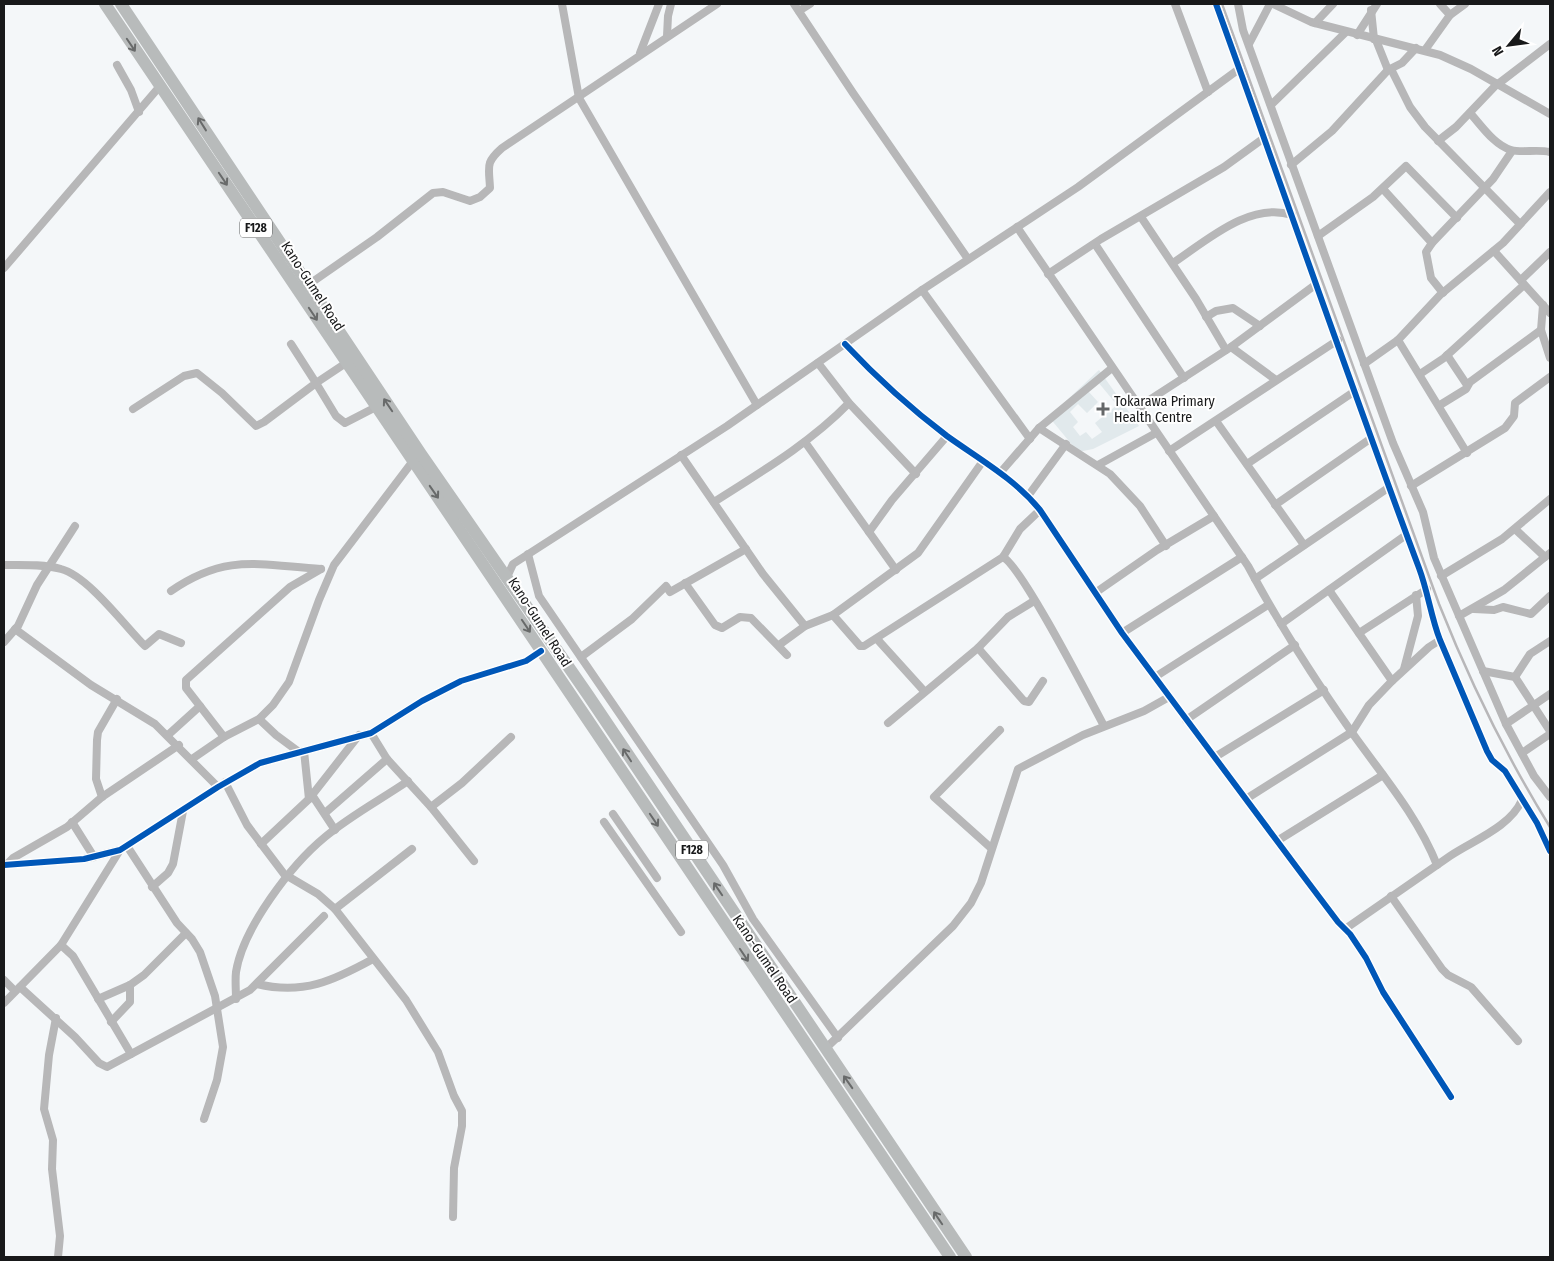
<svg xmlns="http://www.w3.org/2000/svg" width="1554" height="1261" font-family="'Fira Sans Condensed',sans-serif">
  <rect width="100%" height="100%" fill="#f4f7f9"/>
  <path fill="#e1e9ec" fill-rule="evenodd" d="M 1099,370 L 1139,426 L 1093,449 L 1078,452 L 1049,417 ZM 1098,382 L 1117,405 L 1095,423 L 1102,432 L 1092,439 L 1086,432 L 1080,436 L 1073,427 L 1078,422 L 1070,412 L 1078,404 L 1087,413 L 1098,402 L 1088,391 Z"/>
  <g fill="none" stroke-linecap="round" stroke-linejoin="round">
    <g stroke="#b7b7b8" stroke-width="8">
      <path d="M 562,4 L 579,98 L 757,405"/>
      <path d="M 794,4 L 853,93 L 968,259"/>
      <path d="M 1175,4 L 1208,92"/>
      <path d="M 1216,4 C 1284,192 1349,381 1419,568 C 1428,592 1431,617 1440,640 L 1487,751 L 1492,760 L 1505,771 L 1537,823 L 1550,851"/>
      <path d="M 1238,4 L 1243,30 L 1393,443 L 1423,512 L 1434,558 L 1506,724 L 1534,776 L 1550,797"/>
      <path d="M 1273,4 L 1311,22 L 1440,55 L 1471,69 L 1550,114"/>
      <path d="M 1440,4 L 1450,15"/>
      <path d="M 1371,10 L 1374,39"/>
      <path d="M 799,11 L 810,4"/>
      <path d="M 1315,23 L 1333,4"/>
      <path d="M 1357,35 L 1377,4"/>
      <path d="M 667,36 L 668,16 L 671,4"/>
      <path d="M 1376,40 L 1388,70"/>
      <path d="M 1249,44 L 1270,4"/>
      <path d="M 1425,50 L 1450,15 L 1465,4"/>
      <path d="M 640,53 L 659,4"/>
      <path d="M 117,65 L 131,90 L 139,112"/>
      <path d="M 1391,69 L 1410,107 L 1425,127 L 1520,224"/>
      <path d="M 1498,84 L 1550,44"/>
      <path d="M 1271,105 L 1346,32"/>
      <path d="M 1470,113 C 1481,125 1494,145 1511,150 C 1522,153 1537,149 1550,152"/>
      <path d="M 1438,141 L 1456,127 L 1497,84"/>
      <path d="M 1291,165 L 1332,131 L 1388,70 L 1402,63 L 1416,48"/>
      <path d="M 1383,189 L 1432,243"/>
      <path d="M 1141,217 L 1196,299 L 1226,350"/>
      <path d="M 1017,227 L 1248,566 C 1279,624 1315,680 1353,734 C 1383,776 1418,817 1437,865"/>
      <path d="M 1318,236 L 1373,197 L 1406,166 L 1457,218"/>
      <path d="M 1095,244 L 1184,378"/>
      <path d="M 1494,251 L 1550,313"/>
      <path d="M 1173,263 C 1206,241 1250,201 1292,215"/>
      <path d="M 4,268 L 160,86"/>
      <path d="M 1048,274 L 1101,239 L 1224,167 L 1264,138"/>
      <path d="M 1521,280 L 1550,252"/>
      <path d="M 308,285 L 377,237 L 433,193 L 443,192 L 470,201 L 480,197 L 490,188 C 489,166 485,163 502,148 L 717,4"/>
      <path d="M 922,290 L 1030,439"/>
      <path d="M 1443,293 L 1431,278 L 1426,252 L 1432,243 L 1493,179 L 1512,151"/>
      <path d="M 1543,305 L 1541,330 L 1550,358"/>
      <path d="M 1206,317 L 1216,311 L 1233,308 L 1260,326"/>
      <path d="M 1398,340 L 1467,453"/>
      <path d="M 845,344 C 877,378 910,408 947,436 C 979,459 1015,479 1040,510 L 1122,633 L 1298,869 L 1338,922 L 1350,934 L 1366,958 L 1383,992 L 1451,1097"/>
      <path d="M 1231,347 L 1276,380"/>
      <path d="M 1447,355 L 1467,385"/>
      <path d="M 346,363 L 316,383 L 336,416 L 345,423 L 376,407"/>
      <path d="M 818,363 L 849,403 L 916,474"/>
      <path d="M 1364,364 L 1398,340 L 1440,295 L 1503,243 L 1550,192"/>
      <path d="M 1420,374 L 1444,358 L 1524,285"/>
      <path d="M 1440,405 L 1466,389 L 1470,382 L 1541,330"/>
      <path d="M 1140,406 L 1231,347 L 1315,285"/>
      <path d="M 133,409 L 184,376 L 197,373 L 222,393 L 256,426 L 264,422 L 316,383 L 291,344"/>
      <path d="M 1216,421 L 1304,545"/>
      <path d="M 1039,428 L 1110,474 L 1140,506 L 1166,546"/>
      <path d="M 805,442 L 896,570"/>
      <path d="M 1169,451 L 1338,340"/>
      <path d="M 681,455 L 763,574 L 805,626"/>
      <path d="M 1247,464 L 1355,391"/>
      <path d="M 1098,465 L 1156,433"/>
      <path d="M 1000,473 L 1039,428 L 1112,368"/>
      <path d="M 1411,486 L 1505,428 L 1514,416 L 1515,403 L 1550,377"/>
      <path d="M 1028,496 L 1066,444"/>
      <path d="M 714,502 C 761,472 810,443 849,403"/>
      <path d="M 1275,505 L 1370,439"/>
      <path d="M 1515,529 L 1545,557"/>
      <path d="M 869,532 L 892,500 L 947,436"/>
      <path d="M 528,554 L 539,596 L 723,865 L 753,919 L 838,1038"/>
      <path d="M 1003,557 C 1022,567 1089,698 1104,726"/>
      <path d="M 4,565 C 22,565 44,564 61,569 C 88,576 125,626 145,646 L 159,634 L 181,643"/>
      <path d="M 1441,576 L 1502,539 L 1550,499"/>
      <path d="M 507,577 L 513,564 L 727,426 L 922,290 L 1078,187 L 1239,69"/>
      <path d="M 1255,579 L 1388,488"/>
      <path d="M 685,583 L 715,625 L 722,628 L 740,617 L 751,618 L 787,655"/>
      <path d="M 1329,590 L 1392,681"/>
      <path d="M 171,591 C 226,553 259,565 321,569"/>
      <path d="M 1095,593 L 1157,550 L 1214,516"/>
      <path d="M 1474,609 L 1494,610 L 1503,607 L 1531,614 L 1550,596"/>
      <path d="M 833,615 L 860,646 L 864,646 L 1003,557 L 1020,529 L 1040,510"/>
      <path d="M 1459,616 L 1504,590 L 1550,553"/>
      <path d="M 1281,624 L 1406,535"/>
      <path d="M 15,629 L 91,685 L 155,724 L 218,787"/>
      <path d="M 1122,633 L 1242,557"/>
      <path d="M 1359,633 L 1427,589"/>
      <path d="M 877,639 L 924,691"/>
      <path d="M 4,642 L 18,626 L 37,585 L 75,526"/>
      <path d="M 779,645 L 805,626 L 833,615 L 918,553 L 983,461"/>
      <path d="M 978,648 L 1024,701 L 1029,702 L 1043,681"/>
      <path d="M 581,657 L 632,619 L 666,586 L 670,592 L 746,549"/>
      <path d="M 1404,669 L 1418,616 L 1416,595"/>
      <path d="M 1483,671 L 1515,677 L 1550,731"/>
      <path d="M 1155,677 L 1268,605"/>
      <path d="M 1515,677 L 1530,654 L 1550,641"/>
      <path d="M 259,719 L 276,735 L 299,752"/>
      <path d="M 1186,720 L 1295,645"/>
      <path d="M 888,723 L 978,648 L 1008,617 L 1034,601"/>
      <path d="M 1506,724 L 1550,694"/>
      <path d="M 371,733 L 387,759 L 431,807 L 474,861"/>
      <path d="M 168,735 L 200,706"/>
      <path d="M 224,737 L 186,688 L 186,680 L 290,587 L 321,569"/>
      <path d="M 304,751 L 309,799"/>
      <path d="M 1522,753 L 1550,734"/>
      <path d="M 1215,757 L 1324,690"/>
      <path d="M 192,759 L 224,737 L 259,719 L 273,705 L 289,682 L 319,600 L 334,565 L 413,461"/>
      <path d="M 225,782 L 247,825 L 284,874 L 318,894 L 335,909 L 406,1000 L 438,1052 L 454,1096 L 462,1111 L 462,1126 L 454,1168 L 453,1217"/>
      <path d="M 312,795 L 335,830"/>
      <path d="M 102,797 L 96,779 L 97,740 L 98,732 L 117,699"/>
      <path d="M 1246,799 L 1352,732 L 1369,705 L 1392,681 L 1429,647 L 1440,640"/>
      <path d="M 431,807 L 462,783 L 511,737"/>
      <path d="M 325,813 L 387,759"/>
      <path d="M 613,814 L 657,878"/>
      <path d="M 72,822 L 94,857"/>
      <path d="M 604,822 L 681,932"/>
      <path d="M 1277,841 L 1383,775"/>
      <path d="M 261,844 L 309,799 L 359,735"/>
      <path d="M 127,846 L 177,923 L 192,939 L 200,952 L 215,996 L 223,1047 L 217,1080 L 204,1119"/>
      <path d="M 991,848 L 934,797 L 1000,730"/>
      <path d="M 7,864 L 13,858 L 67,827 L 102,797 L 179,745"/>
      <path d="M 4,865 L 84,859 L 120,850 L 218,787 L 260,763 L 371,733 L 422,701 L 461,681 L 526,661 L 541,651"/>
      <path d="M 152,887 L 168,873 L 173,864 L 183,811"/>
      <path d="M 1391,896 L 1442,969 L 1448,975 L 1471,987 L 1518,1041"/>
      <path d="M 335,909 L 412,849"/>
      <path d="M 1345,929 C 1380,905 1415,880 1450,856 C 1474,840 1510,827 1522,800"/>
      <path d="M 61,945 L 73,956 L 131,1054"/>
      <path d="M 4,980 L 15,991"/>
      <path d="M 257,984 C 303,995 333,981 373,959"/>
      <path d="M 20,987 L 75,1037 L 99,1063 L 107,1067 L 250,990 L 324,916"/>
      <path d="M 98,999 L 130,985 L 144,975 L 186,933"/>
      <path d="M 236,999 C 236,990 235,980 236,972 C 243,928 291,865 325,837 C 350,816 380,800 408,781"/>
      <path d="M 4,1003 L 61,945 L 120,850"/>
      <path d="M 56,1018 L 49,1055 L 44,1109 L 53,1140 L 52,1169 L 60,1236 L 58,1257"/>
      <path d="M 111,1022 L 130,1002 L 130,985"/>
      <path d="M 825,1049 L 953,926 L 971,903 L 981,883 L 1018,769 L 1083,735 L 1144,711 L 1169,697"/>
    </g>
    <g stroke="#b8bbbb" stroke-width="12">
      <path d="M 105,4 L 950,1257"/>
      <path d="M 121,4 L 421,454 L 588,695 L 966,1257"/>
    </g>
    <path stroke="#b8b7b9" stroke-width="2.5" d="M 1222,4 L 1439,604 C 1470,682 1506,756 1550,827"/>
    <defs>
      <g id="cycleway">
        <path d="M 1216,4 C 1284,192 1349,381 1419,568 C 1428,592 1431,617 1440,640 L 1487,751 L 1492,760 L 1505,771 L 1537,823 L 1550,851"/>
        <path d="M 845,344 C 877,378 910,408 947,436 C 979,459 1015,479 1040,510 L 1122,633 L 1298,869 L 1338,922 L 1350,934 L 1366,958 L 1383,992 L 1451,1097"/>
        <path d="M 4,865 L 84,859 L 120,850 L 218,787 L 260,763 L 371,733 L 422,701 L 461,681 L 526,661 L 541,651"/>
      </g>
    </defs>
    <use href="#cycleway" stroke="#fff" stroke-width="9"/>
    <use href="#cycleway" stroke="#0057b8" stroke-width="6"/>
  </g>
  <defs><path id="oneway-shaft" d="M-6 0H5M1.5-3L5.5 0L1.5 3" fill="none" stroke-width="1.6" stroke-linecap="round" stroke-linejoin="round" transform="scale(1.25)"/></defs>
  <g stroke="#686a6a">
    <use href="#oneway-shaft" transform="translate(131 45) rotate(56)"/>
    <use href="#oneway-shaft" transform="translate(202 124) rotate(-122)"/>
    <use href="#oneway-shaft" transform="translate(223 179) rotate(56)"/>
    <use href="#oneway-shaft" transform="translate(313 314) rotate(56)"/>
    <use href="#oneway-shaft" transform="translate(388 405) rotate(-124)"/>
    <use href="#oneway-shaft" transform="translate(434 492) rotate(55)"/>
    <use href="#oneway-shaft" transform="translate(526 626) rotate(56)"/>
    <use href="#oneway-shaft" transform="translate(627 755) rotate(-123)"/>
    <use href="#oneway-shaft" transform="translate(654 820) rotate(56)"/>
    <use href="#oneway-shaft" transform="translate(718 889) rotate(-124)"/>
    <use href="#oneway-shaft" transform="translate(744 955) rotate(56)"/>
    <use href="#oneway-shaft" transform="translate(848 1082) rotate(-125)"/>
    <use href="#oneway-shaft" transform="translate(938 1218) rotate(-124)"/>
  </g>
  <path fill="#656768" stroke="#fff" stroke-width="2" d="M1100.5 401.5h5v5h5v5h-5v5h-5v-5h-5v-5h5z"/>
  <g text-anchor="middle" stroke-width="4" stroke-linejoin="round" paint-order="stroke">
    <g fill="#fff" stroke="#5d5e5f" stroke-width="1">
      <rect x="240" y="218.5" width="32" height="19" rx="4"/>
      <rect x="676" y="840.5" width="32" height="19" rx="4"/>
    </g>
    <g font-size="12" font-weight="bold" fill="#18191a">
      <text x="256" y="232">F128</text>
      <text x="692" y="854">F128</text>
    </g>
    <g font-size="14" fill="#18191a" stroke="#fff">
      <text transform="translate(313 286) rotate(57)" y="5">Kano-Gumel Road</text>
      <text transform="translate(540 622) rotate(57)" y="5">Kano-Gumel Road</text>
      <text transform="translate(765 959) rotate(56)" y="5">Kano-Gumel Road</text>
    </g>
    <g font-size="14" fill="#18191a" stroke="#fff" text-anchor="start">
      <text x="1114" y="406">Tokarawa Primary<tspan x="1114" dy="16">Health Centre</tspan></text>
    </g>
  </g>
  <rect width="1554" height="1261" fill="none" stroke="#18191a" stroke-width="10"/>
  <g transform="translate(1509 45) rotate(241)" stroke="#ffffff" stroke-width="4" paint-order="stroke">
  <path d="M0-4L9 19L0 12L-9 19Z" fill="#18191a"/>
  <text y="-8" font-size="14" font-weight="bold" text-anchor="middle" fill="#18191a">N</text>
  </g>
</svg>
